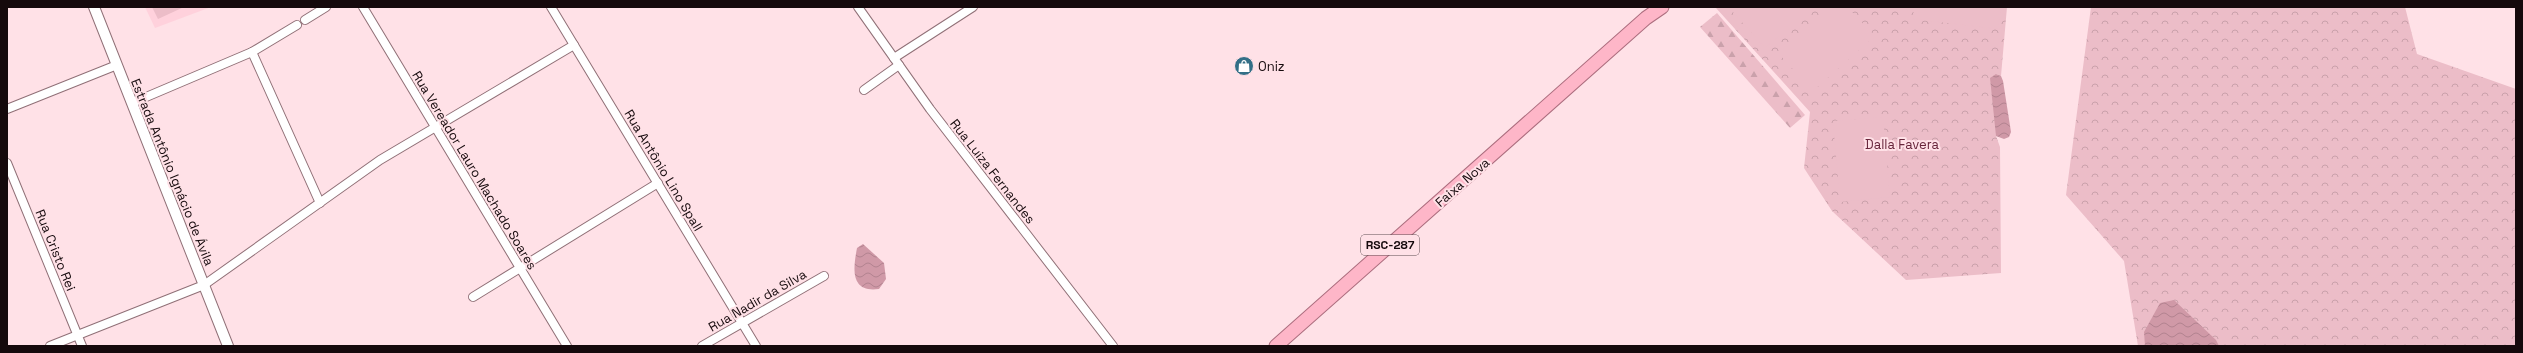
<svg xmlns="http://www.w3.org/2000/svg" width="2523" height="353" font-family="'Space Grotesk',sans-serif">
  <defs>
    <pattern id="forest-firs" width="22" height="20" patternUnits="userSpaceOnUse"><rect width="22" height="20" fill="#ecbdc8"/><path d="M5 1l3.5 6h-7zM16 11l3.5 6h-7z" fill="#caa1ab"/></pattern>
    <pattern id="park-crowns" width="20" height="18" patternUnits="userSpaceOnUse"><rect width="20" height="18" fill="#ecbdc8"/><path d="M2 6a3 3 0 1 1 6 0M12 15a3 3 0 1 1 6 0" fill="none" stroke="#caa1ab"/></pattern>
    <pattern id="water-waves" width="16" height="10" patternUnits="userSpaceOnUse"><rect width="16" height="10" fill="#d099a7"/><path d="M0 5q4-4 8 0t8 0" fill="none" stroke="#b2828f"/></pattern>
  </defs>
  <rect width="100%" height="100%" fill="#ffe1e7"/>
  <path fill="#ffd1dc" d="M 145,7 L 211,7 L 155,28 Z"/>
  <path fill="url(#forest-firs)" d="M 1717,13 L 1805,115 L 1790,128 L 1700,27 Z"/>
  <g fill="url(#park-crowns)">
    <path d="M 1718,7 L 2007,7 L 2001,76 L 1996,74 L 1996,136 L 2000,147 L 2001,273 L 1906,280 L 1832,211 L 1804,168 L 1810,112 L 1716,8 Z"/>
    <path d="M 2091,7 L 2405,7 L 2417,54 L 2516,89 L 2516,346 L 2138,346 L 2124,261 L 2066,195 Z"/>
  </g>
  <g fill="#ecbdc8">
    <path d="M 152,7 L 184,7 L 158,19 Z"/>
    <path d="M 1736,7 L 1812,7 L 1765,48 L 1732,11 Z"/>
    <path d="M 1831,7 L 1847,7 L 1875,36 L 1813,91 L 1779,54 Z"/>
    <path d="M 1914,7 L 2001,7 L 1998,29 L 1913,19 Z"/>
    <path d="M 1883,117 L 1890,197 L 1840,202 L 1833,121 Z"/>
  </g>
  <g fill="url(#water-waves)">
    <path d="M 1996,74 L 2001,76 L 2003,81 L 2011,132 L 2009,137 L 2004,139 L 1996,136 L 1990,78 Z"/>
    <path d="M 863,244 L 884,263 L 886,279 L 879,289 C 850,293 853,269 857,248 Z"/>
    <path d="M 2174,300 L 2216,340 L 2219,346 L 2145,346 L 2144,332 L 2160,303 Z"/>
  </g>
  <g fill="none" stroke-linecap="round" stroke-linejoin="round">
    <defs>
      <g id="minor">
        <path d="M 363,7 L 567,346"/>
        <path d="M 551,7 L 756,346"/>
        <path d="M 858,7 L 930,109 L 1113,346"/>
        <path d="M 305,20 L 326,7"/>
        <path d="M 252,52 L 320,203"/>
        <path d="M 894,58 L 973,7"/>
        <path d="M 864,90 L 899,65"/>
        <path d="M 132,103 L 252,52 L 297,25"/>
        <path d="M 7,109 L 117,65"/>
        <path d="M 7,163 L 82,346"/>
        <path d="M 473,297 L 658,183"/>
        <path d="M 50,346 L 204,285 L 380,160 L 574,45"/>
        <path d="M 702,346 L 824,276"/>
      </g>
      <path id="tertiary" d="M 94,7 L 228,346"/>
      <path id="trunk" d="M 1276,346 L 1646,18 L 1662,7"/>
    </defs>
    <use href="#minor" stroke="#907077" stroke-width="10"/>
    <use href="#tertiary" stroke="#907077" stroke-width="12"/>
    <use href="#trunk" stroke="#ac6d7e" stroke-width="15"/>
    <use href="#minor" stroke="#fff" stroke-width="8"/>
    <use href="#tertiary" stroke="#fff" stroke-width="10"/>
    <use href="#trunk" stroke="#feb6c8" stroke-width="13"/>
  </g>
  <defs>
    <symbol id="shop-disc" viewBox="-11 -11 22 22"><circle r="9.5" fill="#336f87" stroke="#ffe1e7"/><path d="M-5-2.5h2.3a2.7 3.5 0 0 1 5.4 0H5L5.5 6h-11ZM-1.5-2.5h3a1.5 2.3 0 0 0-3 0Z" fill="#fff"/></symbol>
  </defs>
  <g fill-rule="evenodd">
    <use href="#shop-disc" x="1233" y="55" width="22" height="22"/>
  </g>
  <g text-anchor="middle" stroke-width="4" stroke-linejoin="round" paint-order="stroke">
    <rect fill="#ffe1e7" stroke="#5b4a4e" stroke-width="1" x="1361" y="235" width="58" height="20" rx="3"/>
    <g font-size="12" font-weight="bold" fill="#15090c">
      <text x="1390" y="249">RSC-287</text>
    </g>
    <g font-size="13" fill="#15090c" stroke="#ffe1e7" text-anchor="start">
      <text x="1258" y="71">Oniz</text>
    </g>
    <g font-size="13" fill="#68253b" stroke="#ffe1e7">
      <text x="1902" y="149">Dalla Favera</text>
    </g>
    <g font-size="13" fill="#15090c" stroke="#ffe1e7">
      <text transform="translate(475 170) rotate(59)" y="5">Rua Vereador Lauro Machado Soares</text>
      <text transform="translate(664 170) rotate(59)" y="5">Rua Antônio Lino Spall</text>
      <text transform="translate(993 171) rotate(52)" y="5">Rua Luiza Fernandes</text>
      <text transform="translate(173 172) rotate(68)" y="5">Estrada Antônio Ignácio de Ávila</text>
      <text transform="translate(1462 182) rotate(-41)" y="5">Faixa Nova</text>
      <text transform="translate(56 250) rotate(68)" y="5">Rua Cristo Rei</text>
      <text transform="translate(757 300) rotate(-30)" y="5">Rua Nadir da Silva</text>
    </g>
  </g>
  <rect width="2523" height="353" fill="none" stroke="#15090c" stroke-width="16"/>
</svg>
